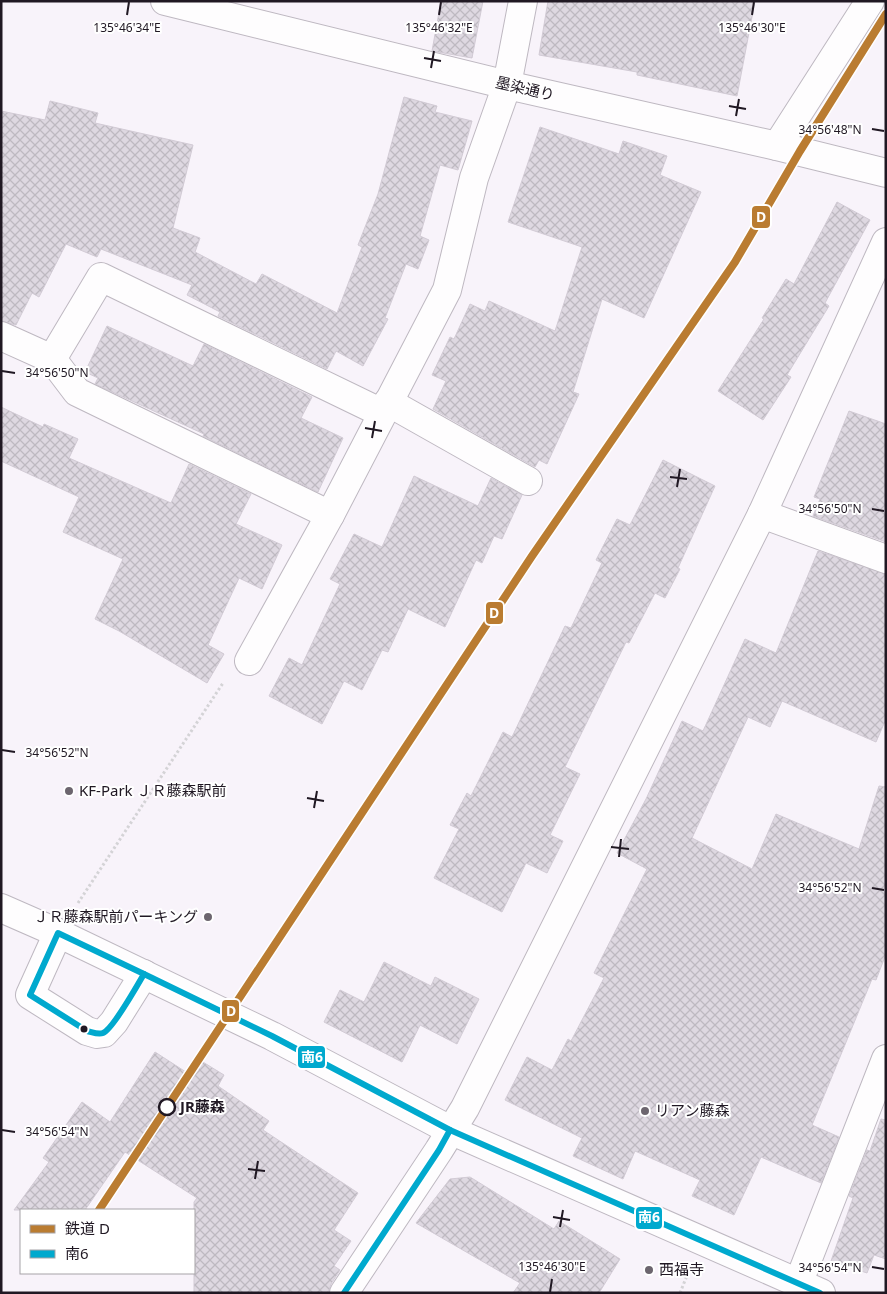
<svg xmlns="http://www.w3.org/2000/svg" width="887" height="1294" font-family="'Noto Sans','Noto Sans JP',sans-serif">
  <defs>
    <pattern id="building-cross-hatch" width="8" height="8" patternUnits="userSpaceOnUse" patternTransform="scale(1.25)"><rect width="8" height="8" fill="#ded8e1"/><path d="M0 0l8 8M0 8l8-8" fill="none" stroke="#beb9c1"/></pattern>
  </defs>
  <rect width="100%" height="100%" fill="#f8f3fa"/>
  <g fill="url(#building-cross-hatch)" stroke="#d2cbd5">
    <path d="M 441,1 L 483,1 L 472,58 L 432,51 Z"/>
    <path d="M 548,1 L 755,1 L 737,96 L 637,75 L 637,72 L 539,55 Z"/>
    <path d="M 404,97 L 437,106 L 435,112 L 472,121 L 458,170 L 440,165 L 420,236 L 429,240 L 418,269 L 406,264 L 385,318 L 388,319 L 363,366 L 336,351 L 327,369 L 218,316 L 220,312 L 187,295 L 192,285 L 101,249 L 97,257 L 66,244 L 39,297 L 32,293 L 16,325 L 1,321 L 1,111 L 45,120 L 50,101 L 98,113 L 95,123 L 193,145 L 173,228 L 200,238 L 195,252 L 256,284 L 262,274 L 337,313 L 362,247 L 358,245 L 378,194 Z"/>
    <path d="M 540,127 L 619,154 L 623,141 L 667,156 L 660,175 L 701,192 L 644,318 L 602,299 L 573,392 L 579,394 L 547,464 L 539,460 L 535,467 L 433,409 L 446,381 L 432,375 L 450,337 L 454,339 L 470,304 L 485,311 L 489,301 L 555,331 L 582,247 L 508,222 Z"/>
    <path d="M 837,202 L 870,220 L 825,303 L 829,306 L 787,375 L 791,377 L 763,420 L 718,391 L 764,319 L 762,318 L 786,279 L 794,284 Z"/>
    <path d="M 107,326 L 193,366 L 204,344 L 312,397 L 301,418 L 343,438 L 318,492 L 203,436 L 204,434 L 95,384 L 98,378 L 85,372 Z"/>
    <path d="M 1,407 L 43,427 L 44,424 L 78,439 L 69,458 L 171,503 L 189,464 L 251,494 L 236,524 L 282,545 L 262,589 L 239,578 L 208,645 L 224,654 L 207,683 L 119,631 L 95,619 L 123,559 L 63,532 L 79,497 L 1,461 Z"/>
    <path d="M 849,411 L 886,424 L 886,542 L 813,516 L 820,499 L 814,497 Z"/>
    <path d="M 663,460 L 715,486 L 678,568 L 680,569 L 665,598 L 655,593 L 629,643 L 626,642 L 565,767 L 580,774 L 550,835 L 563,841 L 547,873 L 526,863 L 502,912 L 434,878 L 459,829 L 450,825 L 467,793 L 471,796 L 503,732 L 512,737 L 565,626 L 571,628 L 602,563 L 596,560 L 617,519 L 630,525 Z"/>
    <path d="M 414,476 L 478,506 L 491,478 L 522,495 L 502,539 L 494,536 L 482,563 L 476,560 L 445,627 L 408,609 L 388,652 L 382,650 L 362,690 L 344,681 L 322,724 L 269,696 L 289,658 L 302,665 L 340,584 L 330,579 L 354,534 L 382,547 Z"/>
    <path d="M 818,551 L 886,574 L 886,719 L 876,742 L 782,701 L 770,727 L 748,717 L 692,838 L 752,869 L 776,814 L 859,849 L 879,786 L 886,787 L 886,954 L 876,980 L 872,979 L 812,1125 L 839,1137 L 821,1183 L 761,1157 L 734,1215 L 692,1196 L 700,1180 L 635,1151 L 623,1179 L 573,1156 L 582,1138 L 505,1100 L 527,1057 L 552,1070 L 568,1039 L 571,1041 L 604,978 L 594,973 L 647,869 L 617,853 L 646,799 L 682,721 L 703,731 L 745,639 L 776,653 Z"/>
    <path d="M 384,962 L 431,986 L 435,977 L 479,999 L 457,1044 L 420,1025 L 402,1062 L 324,1022 L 340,990 L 364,1002 Z"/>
    <path d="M 155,1052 L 189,1074 L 198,1059 L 224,1075 L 218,1086 L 269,1121 L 263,1130 L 358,1193 L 334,1230 L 351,1241 L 334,1266 L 340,1270 L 331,1284 L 328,1293 L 194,1293 L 194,1202 L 197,1198 L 125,1152 L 85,1210 L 14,1210 L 49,1162 L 43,1158 L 82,1102 L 110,1122 Z"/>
    <path d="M 881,1119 L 886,1120 L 886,1259 L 874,1255 L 867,1273 L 831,1261 L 853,1198 L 849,1196 L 867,1150 L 870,1151 Z"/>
    <path d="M 470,1177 L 554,1229 L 559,1221 L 620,1259 L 599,1293 L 513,1293 L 520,1283 L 416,1223 L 450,1179 Z"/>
  </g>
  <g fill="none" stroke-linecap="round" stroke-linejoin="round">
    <defs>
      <g id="minor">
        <path d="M 165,1 L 507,85 L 777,146 L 886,173"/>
        <path d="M 777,146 L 870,1"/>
        <path d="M 1,336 L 52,359 L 77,392 L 330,515"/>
        <path d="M 52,359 L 101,277 L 382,413"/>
        <path d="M 388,402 L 528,481"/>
        <path d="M 762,514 L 886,559"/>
        <path d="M 249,661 L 330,515 L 447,290 L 474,178 L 507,85 L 523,1"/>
        <path d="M 1,908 L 58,933 L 272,1036 L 450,1130 L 821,1293"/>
        <path d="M 58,933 L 30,995 L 87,1031 L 97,1034 L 104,1033 L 114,1022 L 144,974"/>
        <path d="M 798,1284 L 886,1059"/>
        <path d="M 344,1293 L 439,1150 L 465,1108 L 762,514 L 886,242"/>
      </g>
    </defs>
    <use href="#minor" stroke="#beb8c1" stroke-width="30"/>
    <g stroke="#d4d3d6" stroke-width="3" stroke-dasharray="2.5 2.5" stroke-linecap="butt">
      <path d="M 78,903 L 223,683"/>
      <path d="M 680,1293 L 688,1273"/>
    </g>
    <use href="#minor" stroke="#fefdfe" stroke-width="28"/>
    <defs>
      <g id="bus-1">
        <path d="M 58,933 L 144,974 C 137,986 113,1029 103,1033 C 98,1035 92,1032 87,1031 L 30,995 Z"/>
        <path d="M 144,974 L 272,1036 L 450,1130 L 820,1293"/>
        <path d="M 344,1293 L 439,1150 L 450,1130"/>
      </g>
    </defs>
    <use href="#bus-1" stroke="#fff" stroke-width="10"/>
    <use href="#bus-1" stroke="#00a9ce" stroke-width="6"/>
    <defs>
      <path id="rail-1" d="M 99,1210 L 532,556 L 735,262 L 800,151 L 886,14"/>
    </defs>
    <use href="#rail-1" stroke="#fff" stroke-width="11"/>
    <use href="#rail-1" stroke="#ba7c31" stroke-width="8"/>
  </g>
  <path fill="none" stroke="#201823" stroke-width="2" d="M 127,15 L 129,2M 439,15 L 441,2M 752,15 L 754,2M 424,58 L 441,61M 431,68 L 434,51M 729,106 L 746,109M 736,116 L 739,99M 872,129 L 884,131M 2,371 L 15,373M 365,428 L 382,431M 372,438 L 375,421M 670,477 L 687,479M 677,487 L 680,469M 872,509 L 884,511M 2,750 L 15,752M 307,798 L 324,801M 314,808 L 317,791M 611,847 L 629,849M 619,857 L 621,839M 872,888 L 884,890M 2,1130 L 15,1132M 248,1169 L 265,1171M 255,1179 L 258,1161M 553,1217 L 570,1220M 560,1227 L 563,1210M 872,1267 L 884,1269M 550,1292 L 552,1279"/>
  <g fill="#6c656e" stroke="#fff" stroke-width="2">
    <circle cx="69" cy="791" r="5"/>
    <circle cx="208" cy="917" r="5"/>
    <circle cx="645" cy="1111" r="5"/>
    <circle cx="649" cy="1270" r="5"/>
  </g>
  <circle fill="#201823" stroke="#fff" stroke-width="2" cx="84" cy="1029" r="4.5"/>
  <circle fill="#fff" stroke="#201823" stroke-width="2.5" cx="167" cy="1107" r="8"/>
  <g text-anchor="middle" stroke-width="4" stroke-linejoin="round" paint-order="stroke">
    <g font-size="15" fill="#201823" stroke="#fff">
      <text transform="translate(525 89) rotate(13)" y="5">墨染通り</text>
    </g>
    <g font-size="15" fill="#201823" stroke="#fff" text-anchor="start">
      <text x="79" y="796">KF-Park ＪＲ藤森駅前</text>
      <text x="198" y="922" text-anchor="end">ＪＲ藤森駅前パーキング</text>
      <text x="655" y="1116">リアン藤森</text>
      <text x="659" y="1275">西福寺</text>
    </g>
    <g font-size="15" font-weight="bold" fill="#201823" stroke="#fff" text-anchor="start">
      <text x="180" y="1112">JR藤森</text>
    </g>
  </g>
  <g font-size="12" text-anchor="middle" fill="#201823" stroke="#fff" stroke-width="4" stroke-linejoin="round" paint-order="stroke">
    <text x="439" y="32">135°46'32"E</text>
    <text x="752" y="32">135°46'30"E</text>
    <text x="127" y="32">135°46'34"E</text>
    <text x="830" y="134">34°56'48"N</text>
    <text x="57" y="377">34°56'50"N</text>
    <text x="830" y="513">34°56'50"N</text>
    <text x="57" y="757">34°56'52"N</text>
    <text x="830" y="892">34°56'52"N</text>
    <text x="57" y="1136">34°56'54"N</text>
    <text x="552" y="1271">135°46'30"E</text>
    <text x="830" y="1272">34°56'54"N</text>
  </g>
  <g stroke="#fff" stroke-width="2">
    <rect x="751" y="205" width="20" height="24" rx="5" fill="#ba7c31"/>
    <rect x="485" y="601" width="19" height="24" rx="5" fill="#ba7c31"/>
    <rect x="221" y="999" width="19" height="24" rx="5" fill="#ba7c31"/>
    <rect x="297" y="1045" width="29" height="24" rx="5" fill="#00a9ce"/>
    <rect x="635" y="1206" width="28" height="24" rx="5" fill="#00a9ce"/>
  </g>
  <g font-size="14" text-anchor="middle" font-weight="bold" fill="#fff">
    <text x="761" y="222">D</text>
    <text x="494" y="618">D</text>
    <text x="231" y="1016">D</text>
    <text x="312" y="1062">南6</text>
    <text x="649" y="1222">南6</text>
  </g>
  <rect width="887" height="1294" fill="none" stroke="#201823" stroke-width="5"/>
  <rect x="20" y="1209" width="175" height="65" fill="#ffffff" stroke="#a6a3a7"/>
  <rect x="30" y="1225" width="25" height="8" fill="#ba7c31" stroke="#a6a3a7"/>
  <text x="65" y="1234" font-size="15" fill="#201823">鉄道 D</text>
  <rect x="30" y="1250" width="25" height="8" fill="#00a9ce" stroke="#a6a3a7"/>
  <text x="65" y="1259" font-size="15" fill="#201823">南6</text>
</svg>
